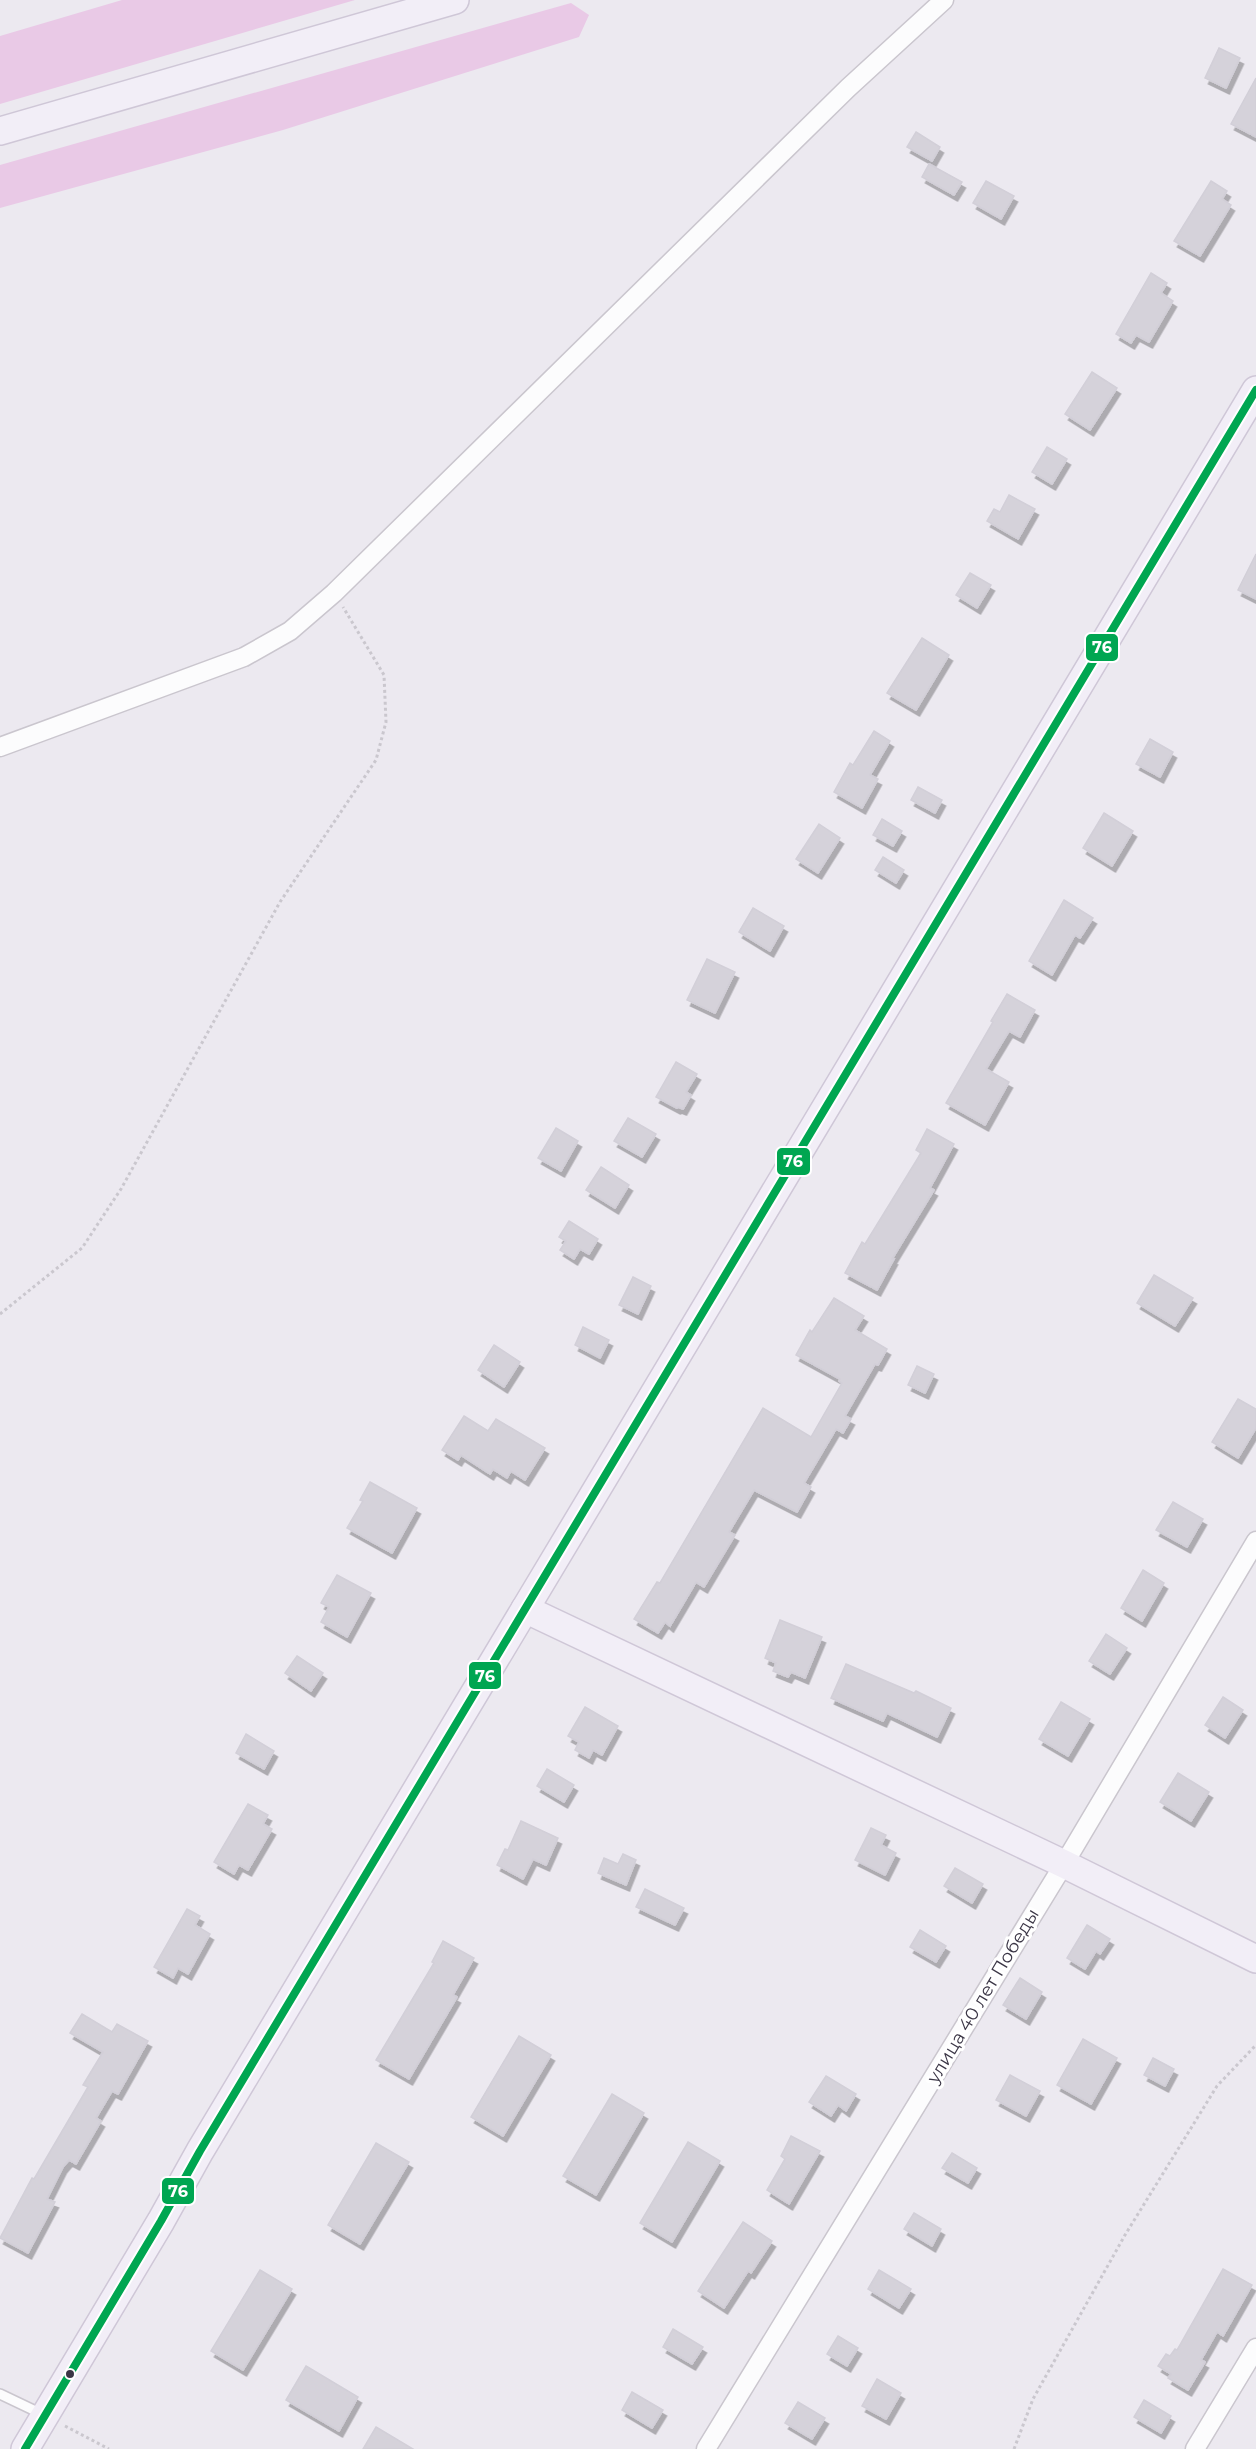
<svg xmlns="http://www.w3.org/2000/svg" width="1256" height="2449" font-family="Montserrat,sans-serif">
  <defs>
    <filter id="shadow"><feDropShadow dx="3.5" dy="6" stdDeviation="0" flood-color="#0004"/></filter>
  </defs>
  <rect width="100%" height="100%" fill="#ece9f0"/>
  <g fill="#e9c9e6">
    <path d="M 122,0 L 355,0 L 0,104 L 0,36 Z"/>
    <path d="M 571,3 L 589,15 L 579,37 L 283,130 L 0,208 L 0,165 Z"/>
  </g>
  <g fill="#d5d2da" stroke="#d2cfd8" stroke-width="1.5" filter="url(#shadow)">
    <path d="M 1219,48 L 1240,58 L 1226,88 L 1205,78 Z"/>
    <path d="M 1256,78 L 1256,137 L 1231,124 Z"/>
    <path d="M 916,132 L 940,147 L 932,161 L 907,147 Z"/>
    <path d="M 929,164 L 962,182 L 954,195 L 922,177 Z"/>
    <path d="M 986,181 L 1014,196 L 1001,219 L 973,203 Z"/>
    <path d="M 1211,181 L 1227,191 L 1222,199 L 1231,205 L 1200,256 L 1174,241 Z"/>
    <path d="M 1151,273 L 1167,283 L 1161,293 L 1173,301 L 1149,342 L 1136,335 L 1131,343 L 1116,334 Z"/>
    <path d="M 1092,372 L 1117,388 L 1090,430 L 1065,414 Z"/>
    <path d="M 1047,447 L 1067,459 L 1052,484 L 1032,472 Z"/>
    <path d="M 1009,495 L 1035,509 L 1018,539 L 987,521 L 994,509 L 1000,512 Z"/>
    <path d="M 1256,554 L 1256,599 L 1238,590 Z"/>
    <path d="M 970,573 L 991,585 L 977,608 L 956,595 Z"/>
    <path d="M 922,638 L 949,655 L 916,710 L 887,693 Z"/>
    <path d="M 874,731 L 890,741 L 870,775 L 878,779 L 862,808 L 834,792 L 850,763 L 853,765 Z"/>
    <path d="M 1150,739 L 1173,752 L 1160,777 L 1136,764 Z"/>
    <path d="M 918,787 L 942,800 L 935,813 L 911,800 Z"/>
    <path d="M 1104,813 L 1133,831 L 1112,866 L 1083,848 Z"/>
    <path d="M 882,819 L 902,831 L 893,846 L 873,835 Z"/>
    <path d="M 819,824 L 840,838 L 818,873 L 796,859 Z"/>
    <path d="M 883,857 L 904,870 L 896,883 L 875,870 Z"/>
    <path d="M 1064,900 L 1093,918 L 1080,938 L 1075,935 L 1052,975 L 1029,961 Z"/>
    <path d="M 753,908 L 784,926 L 770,951 L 739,932 Z"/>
    <path d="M 707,959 L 735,972 L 715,1013 L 687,1000 Z"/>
    <path d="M 1007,994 L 1035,1010 L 1020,1037 L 1009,1031 L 986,1069 L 1009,1082 L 985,1125 L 946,1103 L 993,1022 L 991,1021 Z"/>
    <path d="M 676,1062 L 697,1074 L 686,1092 L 691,1095 L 683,1109 L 678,1107 L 677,1108 L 656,1097 Z"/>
    <path d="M 628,1118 L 656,1134 L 642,1157 L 614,1141 Z"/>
    <path d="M 556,1128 L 578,1141 L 561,1171 L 538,1158 Z"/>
    <path d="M 927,1129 L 954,1144 L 930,1188 L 934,1190 L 892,1259 L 894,1259 L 877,1290 L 845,1273 L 862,1242 L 865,1244 L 921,1153 L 916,1150 Z"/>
    <path d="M 601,1167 L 629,1185 L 615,1208 L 586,1190 Z"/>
    <path d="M 569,1221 L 598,1239 L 589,1254 L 580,1249 L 574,1259 L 560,1250 L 566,1241 L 559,1237 Z"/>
    <path d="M 1154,1275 L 1193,1298 L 1175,1326 L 1137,1303 Z"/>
    <path d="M 633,1277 L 651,1286 L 638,1314 L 619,1305 Z"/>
    <path d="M 834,1298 L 864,1316 L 855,1330 L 887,1349 L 878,1365 L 875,1364 L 845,1416 L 851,1419 L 843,1433 L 836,1429 L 804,1483 L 811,1487 L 797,1512 L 754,1490 L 729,1532 L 735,1535 L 704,1587 L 696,1582 L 670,1626 L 665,1622 L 658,1633 L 634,1619 L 657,1582 L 660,1583 L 763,1408 L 811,1437 L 842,1383 L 839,1381 L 840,1379 L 796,1355 L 810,1330 L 812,1332 Z"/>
    <path d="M 583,1327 L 609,1340 L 600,1358 L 575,1345 Z"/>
    <path d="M 494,1345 L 520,1362 L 504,1387 L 478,1370 Z"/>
    <path d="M 917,1366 L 934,1374 L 925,1393 L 908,1385 Z"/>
    <path d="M 1238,1399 L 1256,1409 L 1256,1428 L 1238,1458 L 1212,1442 Z"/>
    <path d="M 464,1416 L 488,1431 L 496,1419 L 545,1448 L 525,1480 L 511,1471 L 507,1478 L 493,1469 L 490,1474 L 461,1455 L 458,1460 L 442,1450 Z"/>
    <path d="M 370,1482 L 417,1508 L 392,1553 L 347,1528 L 363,1501 L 360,1500 Z"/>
    <path d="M 1173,1502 L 1203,1519 L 1187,1547 L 1156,1530 Z"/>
    <path d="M 1143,1570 L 1164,1583 L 1142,1621 L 1121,1608 Z"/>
    <path d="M 337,1575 L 371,1593 L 347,1637 L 321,1622 L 329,1607 L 321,1603 Z"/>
    <path d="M 780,1620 L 822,1637 L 805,1678 L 791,1672 L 788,1677 L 773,1671 L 776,1663 L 765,1658 Z"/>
    <path d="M 1106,1634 L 1127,1648 L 1110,1674 L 1089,1661 Z"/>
    <path d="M 297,1656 L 323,1673 L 311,1691 L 285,1673 Z"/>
    <path d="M 846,1664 L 914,1693 L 916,1691 L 951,1708 L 937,1737 L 887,1713 L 883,1721 L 831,1698 Z"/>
    <path d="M 1223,1697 L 1243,1710 L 1225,1738 L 1205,1725 Z"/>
    <path d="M 1061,1702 L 1090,1719 L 1068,1756 L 1039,1739 Z"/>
    <path d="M 585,1707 L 618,1726 L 602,1755 L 593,1750 L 589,1758 L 575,1750 L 579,1742 L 568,1736 Z"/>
    <path d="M 246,1734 L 274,1751 L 264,1769 L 236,1753 Z"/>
    <path d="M 547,1769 L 574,1785 L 564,1802 L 537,1786 Z"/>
    <path d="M 1178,1773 L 1209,1792 L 1191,1821 L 1160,1802 Z"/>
    <path d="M 248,1804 L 268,1815 L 263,1824 L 272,1829 L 248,1870 L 239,1865 L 234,1874 L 214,1862 Z"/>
    <path d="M 521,1821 L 558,1838 L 546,1865 L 533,1859 L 523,1879 L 497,1865 L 505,1849 L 508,1850 Z"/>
    <path d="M 871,1828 L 886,1835 L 881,1845 L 896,1853 L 885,1875 L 855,1860 Z"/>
    <path d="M 623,1854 L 636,1860 L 626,1885 L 598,1873 L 604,1858 L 618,1864 Z"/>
    <path d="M 955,1868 L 983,1884 L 972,1903 L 944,1886 Z"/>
    <path d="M 645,1889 L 684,1908 L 675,1925 L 636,1907 Z"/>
    <path d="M 187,1909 L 200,1916 L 195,1925 L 210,1934 L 188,1974 L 178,1968 L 173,1978 L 154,1967 Z"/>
    <path d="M 1087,1925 L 1110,1939 L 1100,1954 L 1096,1951 L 1085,1969 L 1067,1958 Z"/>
    <path d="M 920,1930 L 946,1946 L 936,1962 L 910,1947 Z"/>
    <path d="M 443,1941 L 474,1958 L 453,1995 L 457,1997 L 409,2079 L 376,2060 L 434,1963 L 432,1962 Z"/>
    <path d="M 1020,1978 L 1042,1992 L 1026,2019 L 1003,2005 Z"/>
    <path d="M 82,2014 L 112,2032 L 117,2024 L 148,2041 L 118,2094 L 112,2091 L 96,2118 L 101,2121 L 76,2164 L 69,2160 L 63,2167 L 47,2199 L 55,2202 L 28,2253 L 0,2238 L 32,2178 L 34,2179 L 88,2087 L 83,2085 L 103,2052 L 70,2033 Z"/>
    <path d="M 519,2036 L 551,2055 L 503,2136 L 471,2117 Z"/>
    <path d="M 1083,2039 L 1117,2058 L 1091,2104 L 1057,2085 Z"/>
    <path d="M 1153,2058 L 1174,2069 L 1165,2086 L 1144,2075 Z"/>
    <path d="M 1010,2075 L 1040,2091 L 1026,2116 L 996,2100 Z"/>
    <path d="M 826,2076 L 856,2094 L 846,2111 L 838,2105 L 831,2116 L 809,2102 Z"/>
    <path d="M 612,2094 L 644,2113 L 596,2195 L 563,2176 Z"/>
    <path d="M 791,2136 L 820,2151 L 789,2204 L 767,2190 L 785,2159 L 781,2156 Z"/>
    <path d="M 688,2142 L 720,2161 L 672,2242 L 640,2223 Z"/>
    <path d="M 376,2143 L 409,2162 L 360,2244 L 328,2225 Z"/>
    <path d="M 952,2153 L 977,2168 L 968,2183 L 942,2168 Z"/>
    <path d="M 914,2213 L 941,2229 L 932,2246 L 904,2229 Z"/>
    <path d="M 743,2222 L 772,2241 L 751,2273 L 748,2271 L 724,2308 L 698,2291 Z"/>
    <path d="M 1223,2269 L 1252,2285 L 1223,2336 L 1217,2332 L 1201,2360 L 1205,2362 L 1188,2390 L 1168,2378 L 1171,2374 L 1158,2366 L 1166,2354 L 1170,2356 L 1175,2349 L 1177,2350 Z"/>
    <path d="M 260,2270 L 292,2289 L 243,2370 L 211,2351 Z"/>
    <path d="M 879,2270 L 911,2289 L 899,2308 L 868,2289 Z"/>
    <path d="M 673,2329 L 703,2347 L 692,2364 L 663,2347 Z"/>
    <path d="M 838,2336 L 858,2348 L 847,2366 L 827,2354 Z"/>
    <path d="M 306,2366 L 358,2397 L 339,2431 L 286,2400 Z"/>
    <path d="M 877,2379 L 901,2393 L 886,2419 L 862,2406 Z"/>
    <path d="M 632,2392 L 663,2410 L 652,2428 L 622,2410 Z"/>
    <path d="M 1144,2400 L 1171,2416 L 1161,2433 L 1134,2417 Z"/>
    <path d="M 798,2402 L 825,2418 L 812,2439 L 785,2423 Z"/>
    <path d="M 376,2427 L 413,2449 L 363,2449 Z"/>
  </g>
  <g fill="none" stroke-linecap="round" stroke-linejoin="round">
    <defs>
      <path id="lane" d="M 0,2394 L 44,2415"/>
      <g id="street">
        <path d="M 0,747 L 244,657 L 290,631 L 334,593 L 848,88 L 944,0"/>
        <path d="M 706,2449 L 1064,1864 L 1256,1541"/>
        <path d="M 1195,2449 L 1256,2348"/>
      </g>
      <g id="secondary">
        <path d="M 0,131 L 455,0"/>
        <path d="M 525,1609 L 1064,1864 L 1256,1959"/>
        <path d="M 25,2449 L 161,2221 L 200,2151 L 1256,390"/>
      </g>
    </defs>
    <use href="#lane" stroke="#cac6ce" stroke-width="12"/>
    <use href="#street" stroke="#cac6ce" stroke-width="21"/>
    <use href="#secondary" stroke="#cfc7d7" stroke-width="30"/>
    <g stroke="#cac7ce" stroke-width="3" stroke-dasharray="3 3" stroke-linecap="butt">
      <path d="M 0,1314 L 82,1248 L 121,1189 L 280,902 L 376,760 L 386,722 L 384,675 L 343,607"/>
      <path d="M 65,2426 L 109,2449"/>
      <path d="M 1014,2449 L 1033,2399 L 1125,2235 L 1217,2086 L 1256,2045"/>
    </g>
    <use href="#lane" stroke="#fcfcfd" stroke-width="9"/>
    <use href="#street" stroke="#fcfcfd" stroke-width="18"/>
    <use href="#secondary" stroke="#f2eef7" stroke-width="27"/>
    <defs>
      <path id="bus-1" d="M 25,2449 L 161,2221 L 200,2151 L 1256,390"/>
    </defs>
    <use href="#bus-1" stroke="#fff" stroke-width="12"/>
    <use href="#bus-1" stroke="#00a651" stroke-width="8"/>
  </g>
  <circle fill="#3b3646" stroke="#fff" stroke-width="2" cx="70" cy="2374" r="5"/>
  <g text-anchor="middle" stroke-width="6" stroke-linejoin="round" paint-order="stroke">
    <g font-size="18" fill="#3b3646" stroke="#fff">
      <text transform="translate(983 1996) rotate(-59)" y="6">улица 40 лет Победы</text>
    </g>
  </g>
  <g stroke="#fff" stroke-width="2">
    <rect x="1085" y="633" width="34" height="29" rx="6" fill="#00a651"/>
    <rect x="776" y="1147" width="35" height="29" rx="6" fill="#00a651"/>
    <rect x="468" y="1661" width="34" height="29" rx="6" fill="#00a651"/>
    <rect x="161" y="2177" width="34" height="28" rx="6" fill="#00a651"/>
  </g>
  <g font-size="16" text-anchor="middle" font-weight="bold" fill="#fff">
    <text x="1102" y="653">76</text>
    <text x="793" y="1167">76</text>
    <text x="485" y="1682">76</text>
    <text x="178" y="2197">76</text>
  </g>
</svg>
